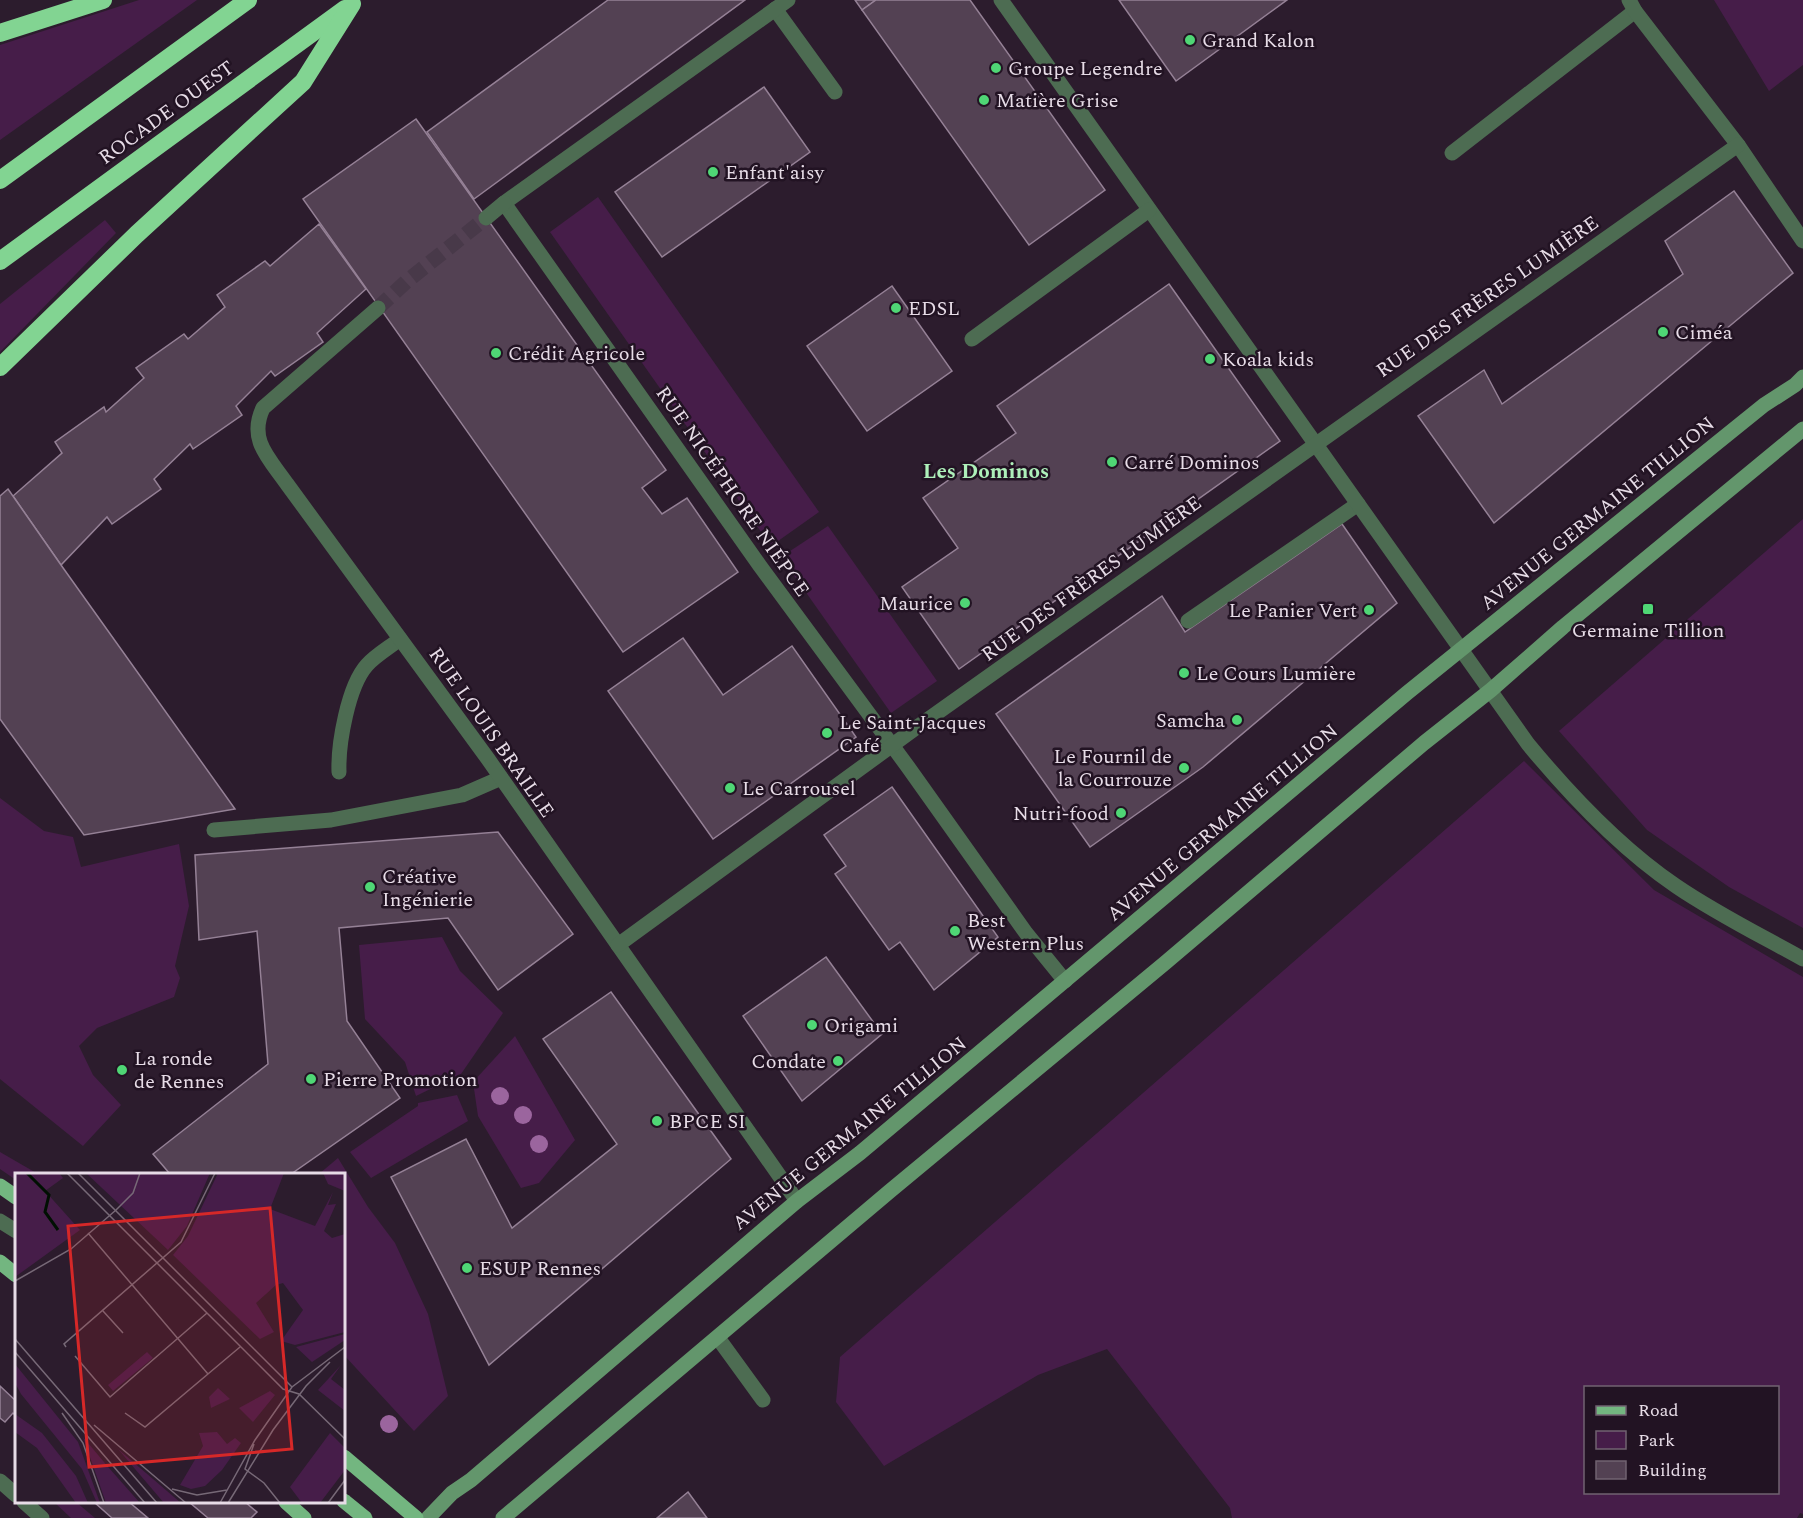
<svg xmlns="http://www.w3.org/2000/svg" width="1803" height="1518" font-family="Spectral,serif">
  <rect width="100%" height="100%" fill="#2c1c2d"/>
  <g fill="#461d49" fill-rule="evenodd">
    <path d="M 139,0 L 197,0 L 0,140 L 0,45 Z"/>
    <path d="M 1714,0 L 1803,0 L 1803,65 L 1769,91 Z"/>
    <path d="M 598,197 L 819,512 L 771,546 L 550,232 Z"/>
    <path d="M 105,220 L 116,233 L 0,352 L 0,304 Z"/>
    <path d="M 1803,519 L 1803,928 L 1729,887 L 1647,830 L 1559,731 Z"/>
    <path d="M 828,526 L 937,681 L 891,713 L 781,557 Z"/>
    <path d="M 1524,761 L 1654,890 L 1803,977 L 1803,1514 L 1800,1513 L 1797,1518 L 1232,1518 L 1230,1508 L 1107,1349 L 1038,1375 L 884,1466 L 836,1402 L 840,1357 ZM 1586,1388 L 1778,1388 L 1778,1492 L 1586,1492 Z"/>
    <path d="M 0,798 L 44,831 L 73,837 L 81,867 L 179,844 L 189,906 L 175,966 L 180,978 L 174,997 L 97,1028 L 79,1046 L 93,1075 L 121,1105 L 83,1146 L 0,1079 Z"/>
    <path d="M 442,937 L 460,971 L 503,1013 L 461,1074 L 416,1096 L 405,1062 L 365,1019 L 359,945 Z"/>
    <path d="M 515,1036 L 575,1140 L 539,1183 L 521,1188 L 478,1116 L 473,1082 Z"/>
    <path d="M 457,1095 L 468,1121 L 371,1178 L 350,1152 L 418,1106 L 418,1103 Z"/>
    <path d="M 0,1152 L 38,1174 L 16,1174 L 16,1180 L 0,1169 Z"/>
    <path d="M 338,1158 L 368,1207 L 395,1243 L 428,1314 L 448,1396 L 414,1431 L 344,1355 L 344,1174 L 319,1174 Z"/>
    <path d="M 54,1502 L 76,1502 L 95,1518 L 71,1518 Z"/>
  </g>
  <g fill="#534153" stroke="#958196" stroke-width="1.5">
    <path d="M 608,0 L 745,0 L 474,199 L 427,132 Z"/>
    <path d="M 855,0 L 876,0 L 862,10 Z"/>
    <path d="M 876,0 L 970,0 L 1105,190 L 1029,245 L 862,10 Z"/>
    <path d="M 1119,0 L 1287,0 L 1176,81 Z"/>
    <path d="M 764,87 L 810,152 L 662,257 L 615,192 Z"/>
    <path d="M 416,119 L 666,470 L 642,488 L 662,514 L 687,498 L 738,572 L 623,652 L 303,199 Z"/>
    <path d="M 1734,191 L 1793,273 L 1494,523 L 1418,416 L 1484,370 L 1502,404 L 1683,274 L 1665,241 Z"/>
    <path d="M 319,224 L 366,289 L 317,333 L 323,342 L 275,376 L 271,371 L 236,406 L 242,415 L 193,449 L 190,444 L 154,479 L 161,489 L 112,524 L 107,517 L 61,565 L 13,496 L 62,453 L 55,442 L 104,407 L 106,412 L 144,378 L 136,368 L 184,334 L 188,339 L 225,307 L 217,295 L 265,261 L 270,266 Z"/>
    <path d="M 1169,284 L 1280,441 L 959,669 L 902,587 L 958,548 L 923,498 L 1016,433 L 997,406 Z"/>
    <path d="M 892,286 L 952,371 L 867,431 L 807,346 Z"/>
    <path d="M 8,489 L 61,565 L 235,809 L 84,835 L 0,719 L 0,496 Z"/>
    <path d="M 1342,524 L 1397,603 L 1203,767 L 1090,847 L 996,714 L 1162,596 L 1185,632 Z"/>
    <path d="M 683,638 L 723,695 L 792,646 L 856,737 L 713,839 L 608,691 Z"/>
    <path d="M 892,787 L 998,937 L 934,990 L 900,942 L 889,950 L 835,874 L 846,866 L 824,835 Z"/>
    <path d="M 498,832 L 573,934 L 498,990 L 448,918 L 339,928 L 347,1021 L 400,1098 L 291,1174 L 170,1174 L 153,1154 L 268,1064 L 257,931 L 199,940 L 195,855 Z"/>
    <path d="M 826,957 L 882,1034 L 802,1101 L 743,1016 Z"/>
    <path d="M 611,992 L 731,1159 L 489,1365 L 391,1177 L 466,1139 L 512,1228 L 617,1144 L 543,1039 Z"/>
    <path d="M 0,1386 L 16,1401 L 16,1416 L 13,1413 L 5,1422 L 0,1418 Z"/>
    <path d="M 688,1492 L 707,1518 L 657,1518 Z"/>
    <path d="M 94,1502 L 129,1502 L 148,1518 L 112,1518 Z"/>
    <path d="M 189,1502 L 245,1502 L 257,1512 L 251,1518 L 208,1518 Z"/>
  </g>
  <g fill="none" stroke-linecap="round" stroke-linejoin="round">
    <path stroke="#483949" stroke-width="15" stroke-dasharray="15 8" stroke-linecap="butt" d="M 378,308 L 407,281 L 486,218"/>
    <g stroke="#4d6c52" stroke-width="15">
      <path d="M 775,9 L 835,92"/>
      <path d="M 1452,153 L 1635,11"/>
      <path d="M 1188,621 L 1358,504"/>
      <path d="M 339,772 C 338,744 348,686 367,665 C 376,655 390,647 400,639"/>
      <path d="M 214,830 L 331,820 L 462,795 L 501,778"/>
      <path d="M 718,1338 L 763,1400"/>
      <path d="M 0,1481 L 16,1495"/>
      <path d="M 24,1502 L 42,1518"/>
    </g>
    <g stroke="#4d6c52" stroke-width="15">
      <path d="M 788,0 L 504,203 L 760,566 L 908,767 L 1026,933 L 1065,981"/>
      <path d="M 1001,0 L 1528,744 C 1571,796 1620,848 1676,886 C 1717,914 1760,935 1803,959"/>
      <path d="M 1629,0 L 1635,11 L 1738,145 L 1803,241"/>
      <path d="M 486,218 L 504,203"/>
      <path d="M 378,308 L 263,408 C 248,440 269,458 287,484 L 488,759 L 797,1201"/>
      <path d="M 972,339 L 1149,210"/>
      <path d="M 618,945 L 913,730 L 1738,145"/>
      <path d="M 0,1221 L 16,1231"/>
    </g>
    <g stroke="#63966c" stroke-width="15">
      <path d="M 428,1518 L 452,1493 L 471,1480 L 797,1201 L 860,1153 L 1407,693 L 1764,405 L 1795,385 L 1803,377"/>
      <path d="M 503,1518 L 890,1191 L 1165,963 L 1424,743 L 1491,690 L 1563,627 L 1803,429"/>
    </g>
    <g stroke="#73b680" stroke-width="15">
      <path d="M 0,1186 L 16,1197"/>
      <path d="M 0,1262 L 16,1275"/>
      <path d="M 344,1457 L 416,1518"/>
      <path d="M 344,1501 L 365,1518"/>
      <path d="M 286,1502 L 304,1518"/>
    </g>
    <g stroke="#82d492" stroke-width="18">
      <path d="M 0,33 L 103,0"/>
      <path d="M 0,180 L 248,0"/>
      <path d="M 0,261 L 345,9"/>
      <path d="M 0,367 L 137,234 L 303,82 L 352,4"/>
    </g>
  </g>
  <g fill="#9b659e">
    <circle cx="500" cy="1096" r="9"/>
    <circle cx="523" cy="1115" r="9"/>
    <circle cx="539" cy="1144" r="9"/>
    <circle cx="389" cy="1424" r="9"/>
  </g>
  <g fill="#4fd675" stroke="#221323" stroke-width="2">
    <circle cx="1190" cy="40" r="6"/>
    <circle cx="996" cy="68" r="6"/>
    <circle cx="984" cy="100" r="6"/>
    <circle cx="713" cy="172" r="6"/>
    <circle cx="896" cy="308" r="6"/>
    <circle cx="1663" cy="332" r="6"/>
    <circle cx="496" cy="353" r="6"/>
    <circle cx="1210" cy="359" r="6"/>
    <circle cx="1112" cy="462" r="6"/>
    <circle cx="965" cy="603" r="6"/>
    <rect x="1642" y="603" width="12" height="12" rx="3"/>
    <circle cx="1369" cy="610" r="6"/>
    <circle cx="1184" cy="673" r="6"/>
    <circle cx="1237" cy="720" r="6"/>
    <circle cx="827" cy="733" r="6"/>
    <circle cx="1184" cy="768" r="6"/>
    <circle cx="730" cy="788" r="6"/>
    <circle cx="1121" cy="813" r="6"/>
    <circle cx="370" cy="887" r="6"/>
    <circle cx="955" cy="931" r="6"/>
    <circle cx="812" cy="1025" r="6"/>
    <circle cx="838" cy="1061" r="6"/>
    <circle cx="122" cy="1070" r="6"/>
    <circle cx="311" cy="1079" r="6"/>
    <circle cx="657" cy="1121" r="6"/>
    <circle cx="467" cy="1268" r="6"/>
  </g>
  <g text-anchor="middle" stroke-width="5" stroke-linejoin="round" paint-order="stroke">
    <g font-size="20" fill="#e7dce7" stroke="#221323" text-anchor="start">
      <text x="1202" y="47">Grand Kalon</text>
      <text x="1008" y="75">Groupe Legendre</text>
      <text x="996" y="107">Matière Grise</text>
      <text x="725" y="179">Enfant'aisy</text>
      <text x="908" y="315">EDSL</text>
      <text x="1675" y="339">Ciméa</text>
      <text x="508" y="360">Crédit Agricole</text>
      <text x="1222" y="366">Koala kids</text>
      <text x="1124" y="469">Carré Dominos</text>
      <text x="953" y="610" text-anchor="end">Maurice</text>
      <text x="1357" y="617" text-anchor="end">Le Panier Vert</text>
      <text x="1648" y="637" text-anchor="middle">Germaine Tillion</text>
      <text x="1196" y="680">Le Cours Lumière</text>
      <text x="1225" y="727" text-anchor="end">Samcha</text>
      <text x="839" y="729">Le Saint-Jacques<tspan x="839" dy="23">Café</tspan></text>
      <text x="1172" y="763" text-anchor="end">Le Fournil de<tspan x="1172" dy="23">la Courrouze</tspan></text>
      <text x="742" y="795">Le Carrousel</text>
      <text x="1109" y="820" text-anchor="end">Nutri-food</text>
      <text x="382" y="883">Créative<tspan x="382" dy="23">Ingénierie</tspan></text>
      <text x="967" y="927">Best<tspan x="967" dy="23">Western Plus</tspan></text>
      <text x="824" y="1032">Origami</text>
      <text x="134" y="1065">La ronde<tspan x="134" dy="23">de Rennes</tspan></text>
      <text x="826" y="1068" text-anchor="end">Condate</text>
      <text x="323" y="1086">Pierre Promotion</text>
      <text x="669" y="1128">BPCE SI</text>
      <text x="479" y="1275">ESUP Rennes</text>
    </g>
    <g font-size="20" fill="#e7dce7" stroke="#221323">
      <text transform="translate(166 112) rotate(-36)" y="7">ROCADE OUEST</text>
      <text transform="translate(1487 296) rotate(-35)" y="7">RUE DES FRÈRES LUMIÈRE</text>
      <text transform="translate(733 491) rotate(55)" y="7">RUE NICÉPHORE NIÉPCE</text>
      <text transform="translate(1597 513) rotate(-39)" y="7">AVENUE GERMAINE TILLION</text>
      <text transform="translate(1091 578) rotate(-36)" y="7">RUE DES FRÈRES LUMIÈRE</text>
      <text transform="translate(492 732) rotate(55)" y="7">RUE LOUIS BRAILLE</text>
      <text transform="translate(1222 822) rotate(-40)" y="7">AVENUE GERMAINE TILLION</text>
      <text transform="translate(849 1133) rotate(-39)" y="7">AVENUE GERMAINE TILLION</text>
    </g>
    <g font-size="21" font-weight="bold" fill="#aef0ba" stroke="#221323">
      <text x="986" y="478">Les Dominos</text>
    </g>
  </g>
  <g transform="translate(15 1173)">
    <rect width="330" height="330" fill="#2c1c2d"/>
    <path d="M 0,0 L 44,0 L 48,5 L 30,18 L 65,57 L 0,104 ZM 71,0 L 195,0 L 172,53 L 153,77 ZM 203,0 L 269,0 L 255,36 L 300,53 L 318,19 L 313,32 L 321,31 L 309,58 L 317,65 L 330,61 L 330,159 L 280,172 L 266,168 L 288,137 L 268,110 L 261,112 L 241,130 L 259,159 L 245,166 L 158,82 L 173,63 ZM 308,0 L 330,0 L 330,18 L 313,11 ZM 330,161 L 330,167 L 297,189 L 281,174 ZM 132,179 L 138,185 L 98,218 L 93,212 ZM 0,191 L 63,269 L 85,330 L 82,330 L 67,296 L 6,221 L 0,210 ZM 326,192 L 316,206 L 330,217 L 330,238 L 303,217 ZM 203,215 L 215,226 L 196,235 L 194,224 ZM 255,218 L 260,222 L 238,249 L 224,235 ZM 0,241 L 27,260 L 61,303 L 73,330 L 61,330 L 22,275 L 0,259 ZM 202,259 L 212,271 L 220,265 L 226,270 L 207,297 L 190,313 L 176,316 L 165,312 L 188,273 L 184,260 ZM 315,260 L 330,275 L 330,297 L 305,330 L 287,330 L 275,314 ZM 68,264 L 94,295 L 125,330 L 91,330 ZM 103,276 L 166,330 L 149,330 Z" fill="#461d49"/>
    <path fill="none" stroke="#001002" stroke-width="3" d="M 12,0 L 34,22 L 30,39 L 43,57"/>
    <path fill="none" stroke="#776977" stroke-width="1.5" d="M 52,0 L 268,216 L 284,221 L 330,266M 63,0 L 277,214M 73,60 L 193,201M 0,108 L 56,76 L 101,37 L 118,20 L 125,0M 88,138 L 108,160M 0,166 L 142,330M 51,174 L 49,171 L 166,69 L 200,0M 0,179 L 130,330M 60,183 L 95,224 L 192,140M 47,240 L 68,270 L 89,330M 110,240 L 130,254 L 225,174M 79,252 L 171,330M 239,271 L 230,296 L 249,310 L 265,330M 157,316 L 182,322 L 212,317M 205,330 L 240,267 L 277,214 L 330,174M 213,330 L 258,257 L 291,213 L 315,189M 313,330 L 330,307"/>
    <path fill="#d62828" fill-opacity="0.15" stroke="#d62828" stroke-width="3" d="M 255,35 L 277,276 L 74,294 L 53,53 Z"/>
    <rect width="330" height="330" fill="none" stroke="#e7dce7" stroke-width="3"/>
  </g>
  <rect x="1584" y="1386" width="195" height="108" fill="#221323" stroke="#716371" stroke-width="1.5"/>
  <rect x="1596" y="1406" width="30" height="9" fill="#73b680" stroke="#716371" stroke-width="1.5"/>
  <text x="1638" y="1416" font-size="18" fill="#e7dce7">Road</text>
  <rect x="1596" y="1431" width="30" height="18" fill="#461d49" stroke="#716371" stroke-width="1.5"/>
  <text x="1638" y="1446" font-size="18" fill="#e7dce7">Park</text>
  <rect x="1596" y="1461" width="30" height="18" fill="#534153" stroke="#716371" stroke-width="1.5"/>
  <text x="1638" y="1476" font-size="18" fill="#e7dce7">Building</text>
</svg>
